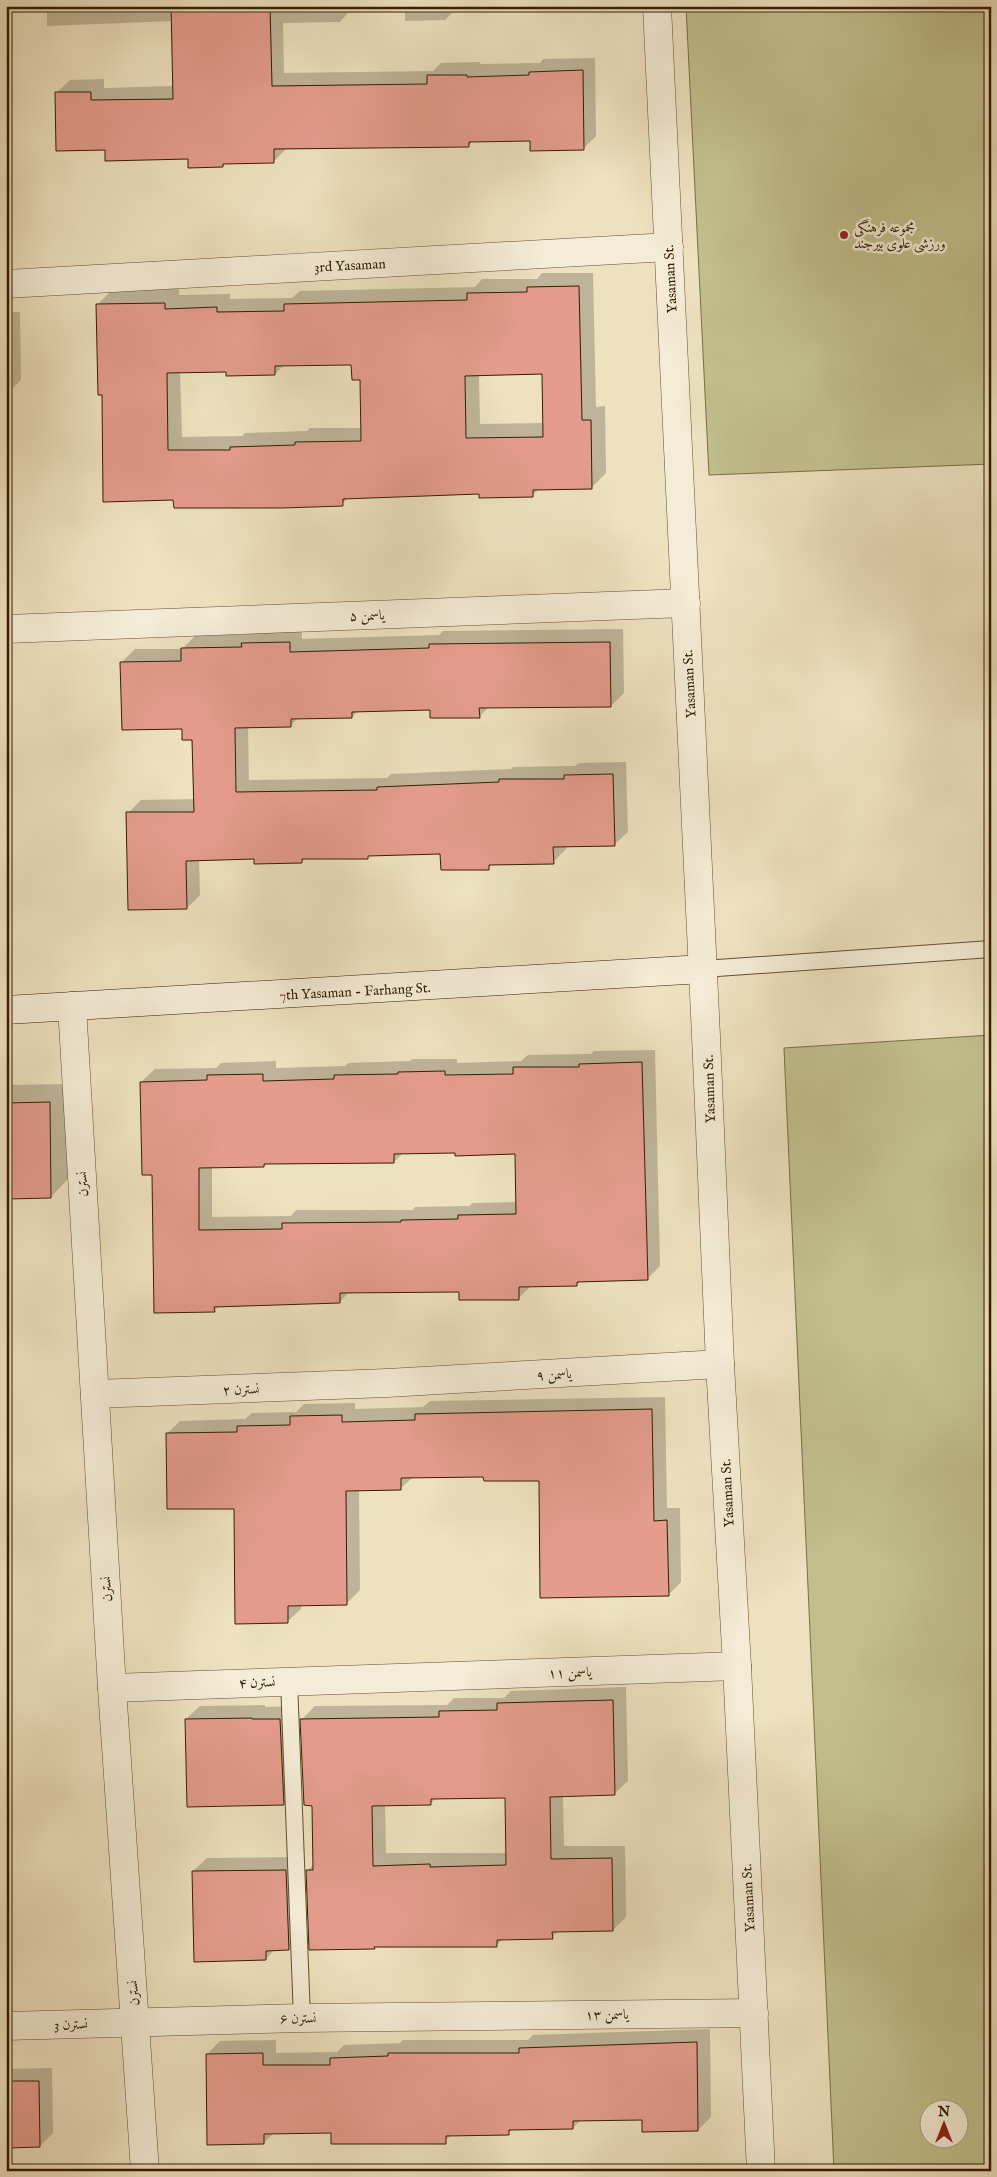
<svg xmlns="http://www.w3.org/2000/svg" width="997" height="2177" font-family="'IM FELL English',Amiri,serif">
  <rect width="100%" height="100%" fill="#eee1c0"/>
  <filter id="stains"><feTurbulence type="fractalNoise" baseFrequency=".004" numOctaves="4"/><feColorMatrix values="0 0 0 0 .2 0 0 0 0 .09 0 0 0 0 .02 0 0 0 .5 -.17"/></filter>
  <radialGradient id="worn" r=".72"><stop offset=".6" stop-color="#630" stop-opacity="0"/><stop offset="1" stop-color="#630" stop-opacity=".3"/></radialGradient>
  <g fill="#c1c08d" stroke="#7b6e46" fill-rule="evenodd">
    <path d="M 686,6 L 991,6 L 991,464 L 709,475 Z"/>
    <path d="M 991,1035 L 991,2171 L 834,2171 L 784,1048 ZM 930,2110 L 960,2110 L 960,2140 L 930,2140 Z"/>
  </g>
  <g fill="#0003" fill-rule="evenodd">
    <path d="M 47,6 L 568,6 L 517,7 L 514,10 L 454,11 L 445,20 L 405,21 L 405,12 L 348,13 L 340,22 L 283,23 L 284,73 L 433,71 L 441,63 L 480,62 L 480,64 L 540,63 L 543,59 L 595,58 L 596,136 L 583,149 L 531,140 L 474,140 L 468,146 L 286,149 L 273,162 L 226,162 L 223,166 L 189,158 L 106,149 L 56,93 L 70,80 L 104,79 L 104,88 L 174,86 L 173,21 L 47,26 Z"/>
    <path d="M 542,273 L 593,273 L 596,407 L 605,406 L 606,473 L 592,487 L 540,488 L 533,495 L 480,493 L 349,497 L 342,504 L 175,499 L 104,393 L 98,304 L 112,290 L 179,289 L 179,295 L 230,294 L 230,299 L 292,298 L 300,291 L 475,287 L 482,279 L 537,279 ZM 353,364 L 362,379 L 362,428 L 310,428 L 307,431 L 245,433 L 242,436 L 182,437 L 180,371 L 227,371 L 275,374 L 284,365 ZM 543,373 L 544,423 L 480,424 L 479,374 Z"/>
    <path d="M 6,312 L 20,312 L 21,380 L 8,393 L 6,393 Z"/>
    <path d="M 302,629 L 302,639 L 439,635 L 443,631 L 623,629 L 624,693 L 611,706 L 489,707 L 479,717 L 431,709 L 358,711 L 352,717 L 298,718 L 290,726 L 248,726 L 249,780 L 387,778 L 391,774 L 511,769 L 513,767 L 575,766 L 579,763 L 626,762 L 628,832 L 614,845 L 566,846 L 566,849 L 553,862 L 494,863 L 488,868 L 442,853 L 305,858 L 301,862 L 255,858 L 199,859 L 200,895 L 187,908 L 128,813 L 141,800 L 195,799 L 194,738 L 122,662 L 135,649 L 182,649 L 195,636 L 252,634 L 256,630 Z"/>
    <path d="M 655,1050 L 660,1266 L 647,1279 L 581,1280 L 577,1285 L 532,1285 L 519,1298 L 461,1291 L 349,1292 L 340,1302 L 219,1306 L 214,1311 L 153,1174 L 141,1082 L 155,1069 L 216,1068 L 221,1063 L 276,1061 L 276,1068 L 345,1066 L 348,1063 L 410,1061 L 412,1059 L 457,1059 L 457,1063 L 521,1061 L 528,1055 L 591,1054 L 594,1051 ZM 404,1152 L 516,1153 L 517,1202 L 473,1203 L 469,1206 L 415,1207 L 413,1210 L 296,1210 L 291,1216 L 212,1217 L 212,1167 L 264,1166 L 267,1163 L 394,1162 Z"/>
    <path d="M 68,1084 L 70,1177 L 51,1197 L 6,1197 L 6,1085 Z"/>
    <path d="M 665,1397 L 667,1508 L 680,1508 L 681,1582 L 668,1595 L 540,1479 L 485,1475 L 413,1477 L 400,1489 L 359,1490 L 360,1590 L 347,1603 L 301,1605 L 301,1609 L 287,1622 L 235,1507 L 167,1434 L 180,1421 L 245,1419 L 252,1413 L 296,1412 L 304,1404 L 355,1403 L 355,1409 L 423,1407 L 430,1401 Z"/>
    <path d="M 626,1687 L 628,1781 L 614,1794 L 563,1796 L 564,1846 L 625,1846 L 626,1917 L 613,1930 L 559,1930 L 552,1938 L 504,1938 L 497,1945 L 376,1945 L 374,1947 L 308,1870 L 314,1864 L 313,1805 L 302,1719 L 315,1706 L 447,1705 L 454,1698 L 504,1698 L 511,1691 ZM 437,1797 L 506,1797 L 507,1853 L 386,1853 L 385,1805 L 430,1804 Z"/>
    <path d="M 265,1705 L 265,1707 L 293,1706 L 296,1791 L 283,1804 L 186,1719 L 200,1706 Z"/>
    <path d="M 299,1857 L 302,1936 L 289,1949 L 275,1949 L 266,1959 L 193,1871 L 207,1858 Z"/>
    <path d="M 710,2029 L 711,2117 L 698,2130 L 643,2119 L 581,2120 L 573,2128 L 513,2129 L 508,2133 L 451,2135 L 445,2141 L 332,2132 L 274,2133 L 264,2143 L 207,2054 L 220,2041 L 276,2040 L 276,2053 L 337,2052 L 344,2045 L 400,2043 L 403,2040 L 528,2040 L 533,2035 Z"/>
    <path d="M 52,2068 L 53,2133 L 40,2146 L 6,2147 L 6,2069 Z"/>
  </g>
  <g fill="#e49c8e" stroke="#351d00" fill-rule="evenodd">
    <path d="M 171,6 L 270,6 L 272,86 L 427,84 L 427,75 L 467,75 L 467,77 L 529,75 L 529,72 L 583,70 L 584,150 L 530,151 L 530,141 L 469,142 L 469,147 L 274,149 L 274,163 L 223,164 L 223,167 L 188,168 L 188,159 L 105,161 L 105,150 L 56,151 L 55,92 L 91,92 L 91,100 L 173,99 Z"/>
    <path d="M 579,286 L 582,420 L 591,420 L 592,489 L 533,490 L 533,497 L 479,498 L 479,494 L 343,499 L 343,506 L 282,508 L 174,508 L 173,500 L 103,502 L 102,395 L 98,395 L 96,304 L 165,303 L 165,309 L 217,307 L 217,312 L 284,311 L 284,304 L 467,300 L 467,293 L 527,292 L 527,287 ZM 351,365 L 352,380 L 360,380 L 361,441 L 295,442 L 295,445 L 230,447 L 230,450 L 168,450 L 167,373 L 226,372 L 226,376 L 275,375 L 275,366 ZM 542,374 L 543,437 L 466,438 L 465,376 Z"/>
    <path d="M 290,642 L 290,652 L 429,648 L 429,644 L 610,642 L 611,707 L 479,708 L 480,718 L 430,718 L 430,710 L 352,712 L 352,718 L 291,719 L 291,727 L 235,728 L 236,792 L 377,790 L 377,787 L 499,782 L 499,779 L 564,779 L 564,775 L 613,774 L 615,846 L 553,847 L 554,864 L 489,865 L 489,870 L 441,870 L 440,854 L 368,856 L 368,859 L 302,859 L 302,863 L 254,864 L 254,859 L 186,861 L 187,909 L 128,910 L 126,812 L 194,812 L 192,740 L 182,740 L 182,729 L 122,730 L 120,662 L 181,661 L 181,648 L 242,647 L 241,643 Z"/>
    <path d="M 642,1062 L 648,1280 L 577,1282 L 577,1286 L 519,1287 L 519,1300 L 459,1300 L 459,1292 L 340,1293 L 340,1303 L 214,1307 L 215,1312 L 154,1313 L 152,1175 L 142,1175 L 140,1082 L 207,1080 L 207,1075 L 263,1074 L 263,1081 L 334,1079 L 334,1075 L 398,1074 L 398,1072 L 445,1071 L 445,1075 L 513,1074 L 513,1067 L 579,1067 L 579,1064 ZM 455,1153 L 455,1156 L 515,1154 L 516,1214 L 458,1215 L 458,1219 L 401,1220 L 401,1222 L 282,1223 L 282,1229 L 199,1230 L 199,1168 L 264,1167 L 264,1164 L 394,1163 L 394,1154 Z"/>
    <path d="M 50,1102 L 51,1198 L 6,1199 L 6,1103 Z"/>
    <path d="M 652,1409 L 654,1521 L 667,1520 L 669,1596 L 540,1598 L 539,1481 L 484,1481 L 483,1477 L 401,1478 L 401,1490 L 346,1491 L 347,1605 L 288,1606 L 288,1623 L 235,1624 L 234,1509 L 167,1509 L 166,1433 L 237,1432 L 237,1426 L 290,1425 L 290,1416 L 342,1415 L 342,1422 L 415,1420 L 415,1414 Z"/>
    <path d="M 613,1700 L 615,1795 L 550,1797 L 551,1859 L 612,1858 L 613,1931 L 552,1932 L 553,1939 L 497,1940 L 497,1947 L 374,1947 L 375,1949 L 309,1950 L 306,1870 L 313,1870 L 312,1806 L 304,1805 L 300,1719 L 439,1717 L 439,1711 L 497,1710 L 497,1703 ZM 505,1798 L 506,1865 L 430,1867 L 430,1864 L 373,1866 L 372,1806 L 431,1805 L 431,1799 Z"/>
    <path d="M 252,1718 L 252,1719 L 280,1719 L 284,1805 L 187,1807 L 185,1719 Z"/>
    <path d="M 286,1870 L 289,1950 L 266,1951 L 266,1960 L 194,1962 L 192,1871 Z"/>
    <path d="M 697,2042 L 698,2131 L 642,2132 L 642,2120 L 573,2121 L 573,2129 L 509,2130 L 509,2135 L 446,2136 L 446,2144 L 331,2144 L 331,2133 L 264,2134 L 264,2144 L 207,2145 L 206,2054 L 263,2053 L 263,2065 L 330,2065 L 330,2058 L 388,2056 L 388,2053 L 519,2053 L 519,2048 Z"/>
    <path d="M 6,2081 L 39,2081 L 40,2147 L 6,2148 Z"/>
  </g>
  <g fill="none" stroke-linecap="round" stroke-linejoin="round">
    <defs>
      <g id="lane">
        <path d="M 703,969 L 991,949"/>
        <path d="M 289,1681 L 302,2018"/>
      </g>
      <g id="street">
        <path d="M 657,6 L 706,1036 L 720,1364 L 737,1666 L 761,2171"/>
        <path d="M 6,284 L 669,247"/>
        <path d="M 6,629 L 686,603"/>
        <path d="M 72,1006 L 112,1688 L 145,2171"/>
        <path d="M 95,1394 L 387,1383 L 720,1364"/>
        <path d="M 112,1688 L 737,1666"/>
        <path d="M 6,2026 L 302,2018 L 754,2013"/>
      </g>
      <path id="secondary" d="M 6,1010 L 703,969"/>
    </defs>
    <use href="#lane" stroke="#634e30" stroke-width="18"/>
    <use href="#street" stroke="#634e30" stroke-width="29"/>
    <use href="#secondary" stroke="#351d00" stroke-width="29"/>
    <use href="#lane" stroke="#f4ecd6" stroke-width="16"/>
    <use href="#street" stroke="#f4ecd6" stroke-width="28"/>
    <use href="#secondary" stroke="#f4ecd6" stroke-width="28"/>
  </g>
  <circle fill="#8f2418" stroke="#f4ecd6" stroke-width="2" cx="844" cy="235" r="5"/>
  <g text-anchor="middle" stroke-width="5" stroke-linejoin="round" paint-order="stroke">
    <g font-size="14" fill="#351d00" stroke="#f4ecd6" text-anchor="start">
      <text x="854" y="232">مجموعه فرهنگی<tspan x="854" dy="16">ورزشی علوی بیرجند</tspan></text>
    </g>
    <g font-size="14" fill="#351d00" stroke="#f4ecd6">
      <text transform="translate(350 265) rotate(-3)" y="5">3rd Yasaman</text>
      <text transform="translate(670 279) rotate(-93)" y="5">Yasaman St.</text>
      <text transform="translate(367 615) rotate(-2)" y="5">یاسمن ۵</text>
      <text transform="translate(689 684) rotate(-93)" y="5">Yasaman St.</text>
      <text transform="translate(355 991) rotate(-3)" y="5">7th Yasaman - Farhang St.</text>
      <text transform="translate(709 1089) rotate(-92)" y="5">Yasaman St.</text>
      <text transform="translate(82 1184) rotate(-93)" y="5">نسترن</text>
      <text transform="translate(554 1374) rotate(-3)" y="5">یاسمن ۹</text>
      <text transform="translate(241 1389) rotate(-2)" y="5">نسترن ۲</text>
      <text transform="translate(727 1493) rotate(-93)" y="5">Yasaman St.</text>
      <text transform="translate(106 1589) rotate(-93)" y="5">نسترن</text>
      <text transform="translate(570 1672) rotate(-2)" y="5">یاسمن ۱۱</text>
      <text transform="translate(257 1682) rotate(-2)" y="5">نسترن ۴</text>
      <text transform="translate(748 1898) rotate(-93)" y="5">Yasaman St.</text>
      <text transform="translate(133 1993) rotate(-94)" y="5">نسترن</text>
      <text transform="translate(607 2014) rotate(-1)" y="5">یاسمن ۱۳</text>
      <text transform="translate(298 2018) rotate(-1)" y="5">نسترن ۶</text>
      <text transform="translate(71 2024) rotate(-2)" y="5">نسترن 3</text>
    </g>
  </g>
  <rect width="997" height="2177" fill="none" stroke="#eee1c0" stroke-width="25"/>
  <rect x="8" y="8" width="982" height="2162" fill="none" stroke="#351d00" stroke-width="2.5"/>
  <rect x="12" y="12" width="972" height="2152" fill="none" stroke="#351d00"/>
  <g transform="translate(944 2124)"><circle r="24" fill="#f4ecd6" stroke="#a89980"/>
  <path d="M0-4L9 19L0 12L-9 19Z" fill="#8f2418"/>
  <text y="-8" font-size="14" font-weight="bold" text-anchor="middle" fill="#351d00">N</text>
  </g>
  <rect width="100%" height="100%" filter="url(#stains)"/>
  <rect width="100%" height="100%" fill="url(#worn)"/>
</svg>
